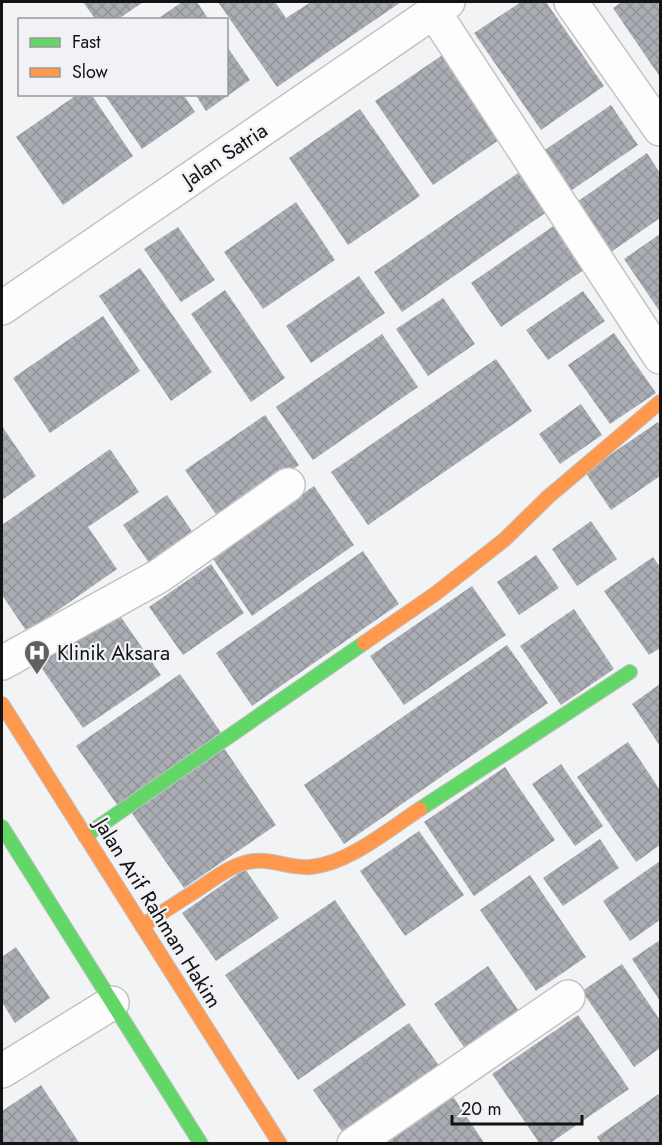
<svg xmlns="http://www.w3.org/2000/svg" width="662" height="1145" font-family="Jost,sans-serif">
  <defs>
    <pattern id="building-cross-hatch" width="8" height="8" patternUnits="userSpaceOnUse" patternTransform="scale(1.5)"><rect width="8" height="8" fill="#a9acb3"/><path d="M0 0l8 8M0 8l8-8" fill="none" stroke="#919399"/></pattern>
  </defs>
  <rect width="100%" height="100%" fill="#f2f3f4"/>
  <g fill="url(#building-cross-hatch)">
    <path d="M 83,2 L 143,2 L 117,20 L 96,20 Z"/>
    <path d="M 182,2 L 197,2 L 209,20 L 156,20 Z"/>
    <path d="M 218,2 L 275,2 L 286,18 L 311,2 L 401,2 L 277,87 Z"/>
    <path d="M 521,2 L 546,2 L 604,86 L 541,130 L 474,33 Z"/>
    <path d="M 622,2 L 660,2 L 660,77 L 613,8 Z"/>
    <path d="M 226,45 L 250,80 L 206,111 L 195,94 L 226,94 Z"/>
    <path d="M 444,54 L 502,138 L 433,185 L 375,101 Z"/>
    <path d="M 78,94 L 91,94 L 133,156 L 63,205 L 16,137 Z"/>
    <path d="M 104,94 L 183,94 L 195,112 L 142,149 Z"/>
    <path d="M 611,105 L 638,145 L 569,192 L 542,152 Z"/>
    <path d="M 360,109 L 420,196 L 348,245 L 289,158 Z"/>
    <path d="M 647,153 L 660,173 L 660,218 L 608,254 L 574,204 Z"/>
    <path d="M 524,169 L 551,209 L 402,312 L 374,272 Z"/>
    <path d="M 296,202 L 335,260 L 263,309 L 224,252 Z"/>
    <path d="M 555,225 L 585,269 L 501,327 L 471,283 Z"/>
    <path d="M 178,227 L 215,280 L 181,302 L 144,249 Z"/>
    <path d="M 660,234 L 660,312 L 624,259 Z"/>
    <path d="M 140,268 L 212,372 L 171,401 L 99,296 Z"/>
    <path d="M 359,276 L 385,313 L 311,363 L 286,326 Z"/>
    <path d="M 225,290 L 285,378 L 251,402 L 191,314 Z"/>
    <path d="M 583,291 L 605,321 L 548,360 L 526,330 Z"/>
    <path d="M 443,298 L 475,344 L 428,376 L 396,329 Z"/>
    <path d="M 103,316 L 140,371 L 50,433 L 13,378 Z"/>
    <path d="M 614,333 L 656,393 L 610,424 L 568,365 Z"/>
    <path d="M 382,334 L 418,387 L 313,460 L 276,407 Z"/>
    <path d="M 496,359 L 532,411 L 368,525 L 331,472 Z"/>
    <path d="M 581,404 L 602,435 L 560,464 L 539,434 Z"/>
    <path d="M 265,415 L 299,465 L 220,520 L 185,470 Z"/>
    <path d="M 658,422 L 660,426 L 660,476 L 611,510 L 585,472 Z"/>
    <path d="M 2,426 L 36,476 L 2,500 Z"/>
    <path d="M 110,449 L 139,492 L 88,527 L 117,569 L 27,632 L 2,595 L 2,525 Z"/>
    <path d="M 314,486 L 354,545 L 252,616 L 211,556 Z"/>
    <path d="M 167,495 L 200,543 L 156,573 L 123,525 Z"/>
    <path d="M 591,521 L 617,559 L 577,586 L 552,549 Z"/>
    <path d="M 363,551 L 399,604 L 252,706 L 216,653 Z"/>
    <path d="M 536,555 L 559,588 L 519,615 L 497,582 Z"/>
    <path d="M 653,557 L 660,567 L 660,648 L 649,655 L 604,591 Z"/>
    <path d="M 211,564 L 244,613 L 183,655 L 149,607 Z"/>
    <path d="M 472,586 L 506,635 L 404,705 L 370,656 Z"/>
    <path d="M 574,609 L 614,669 L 561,705 L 520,646 Z"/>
    <path d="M 116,610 L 161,675 L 83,728 L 38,663 Z"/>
    <path d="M 507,645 L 548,703 L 344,844 L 304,785 Z"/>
    <path d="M 180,674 L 222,734 L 118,806 L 76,746 Z"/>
    <path d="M 660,684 L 660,746 L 632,704 Z"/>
    <path d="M 628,742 L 660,790 L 660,845 L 636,862 L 577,777 Z"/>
    <path d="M 222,745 L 276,825 L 184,888 L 129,809 Z"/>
    <path d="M 561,764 L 603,826 L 575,846 L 532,784 Z"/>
    <path d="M 505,767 L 555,840 L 474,896 L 424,822 Z"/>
    <path d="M 419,831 L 464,895 L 405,936 L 360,871 Z"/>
    <path d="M 600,839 L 619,868 L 563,906 L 543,878 Z"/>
    <path d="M 660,861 L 660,920 L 630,941 L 603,901 Z"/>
    <path d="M 245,869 L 279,918 L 216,961 L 182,913 Z"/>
    <path d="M 530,875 L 586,957 L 536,991 L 480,910 Z"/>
    <path d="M 335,900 L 406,1005 L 298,1080 L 225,975 Z"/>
    <path d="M 660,940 L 660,1001 L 632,959 Z"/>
    <path d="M 16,947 L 50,998 L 15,1023 L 2,1002 L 2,957 Z"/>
    <path d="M 622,964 L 660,1020 L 660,1048 L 634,1067 L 582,991 Z"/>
    <path d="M 488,966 L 527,1023 L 473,1060 L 434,1004 Z"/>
    <path d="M 578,1015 L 629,1089 L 549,1144 L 540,1144 L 492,1074 Z"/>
    <path d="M 409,1023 L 442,1070 L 346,1137 L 313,1090 Z"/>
    <path d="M 41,1085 L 80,1144 L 2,1144 L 2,1111 Z"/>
    <path d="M 446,1086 L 485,1144 L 362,1144 Z"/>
    <path d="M 660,1093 L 660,1144 L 602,1144 L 597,1137 Z"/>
  </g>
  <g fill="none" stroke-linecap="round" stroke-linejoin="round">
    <defs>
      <g id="street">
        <path d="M 571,2 L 660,129"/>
        <path d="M 434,12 L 660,357"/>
        <path d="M 2,308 L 448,2"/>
        <path d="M 2,663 L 159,576 L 288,485"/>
        <path d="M 2,1071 L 112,1003"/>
        <path d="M 354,1144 L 568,997"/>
      </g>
      <g id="fast">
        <path d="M 420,809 L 630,672"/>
        <path d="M 2,827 L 201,1144"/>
        <path d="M 85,836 L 364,643"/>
      </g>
      <g id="slow">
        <path d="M 364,643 L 435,594 L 504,540 L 548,497 L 660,402"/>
        <path d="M 2,704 L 280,1144"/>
        <path d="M 142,926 C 161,913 180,901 200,888 C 215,878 230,866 248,862 C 269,857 290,869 311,867 C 349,863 388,830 420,809"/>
      </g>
    </defs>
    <use href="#street" stroke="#c3c3c4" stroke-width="36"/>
    <use href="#fast" stroke="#c3c3c4" stroke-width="16"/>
    <use href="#slow" stroke="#c3c3c4" stroke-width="16"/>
    <use href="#street" stroke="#fdfdfd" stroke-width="33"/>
    <use href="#fast" stroke="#63d668" stroke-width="14"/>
    <use href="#slow" stroke="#ff974d" stroke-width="14"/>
  </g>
  <defs>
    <symbol id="hospital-pin" viewBox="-11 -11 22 30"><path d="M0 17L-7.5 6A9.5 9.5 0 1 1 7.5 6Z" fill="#616162" stroke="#f1f2f5"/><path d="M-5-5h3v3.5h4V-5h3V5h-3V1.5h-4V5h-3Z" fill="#fff"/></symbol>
  </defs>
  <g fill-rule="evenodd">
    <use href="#hospital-pin" x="22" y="638" width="30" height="40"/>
  </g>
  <g text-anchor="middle" stroke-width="4.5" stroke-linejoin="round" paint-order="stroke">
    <g font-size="21" fill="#131314" stroke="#f1f2f5">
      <text transform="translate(225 155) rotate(-34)" y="7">Jalan Satria</text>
      <text transform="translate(158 913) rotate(58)" y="7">Jalan Arif Rahman Hakim</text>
    </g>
    <g font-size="21" fill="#131314" stroke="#f1f2f5" text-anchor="start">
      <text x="57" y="660">Klinik Aksara</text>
    </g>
  </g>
  <rect width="662" height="1145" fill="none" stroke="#131314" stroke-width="6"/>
  <rect x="18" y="18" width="210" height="78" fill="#f1f2f5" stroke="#98999b" stroke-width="1.5"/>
  <rect x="30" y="38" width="30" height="9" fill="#63d668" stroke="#98999b" stroke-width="1.5"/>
  <text x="72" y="48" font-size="18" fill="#131314">Fast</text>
  <rect x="30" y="68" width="30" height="9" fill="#ff974d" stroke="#98999b" stroke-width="1.5"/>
  <text x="72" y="78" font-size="18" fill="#131314">Slow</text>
  <path d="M452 1115v9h130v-9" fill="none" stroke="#131314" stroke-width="3"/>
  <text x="461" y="1115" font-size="18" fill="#131314" stroke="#f1f2f5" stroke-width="4.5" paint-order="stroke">20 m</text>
</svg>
